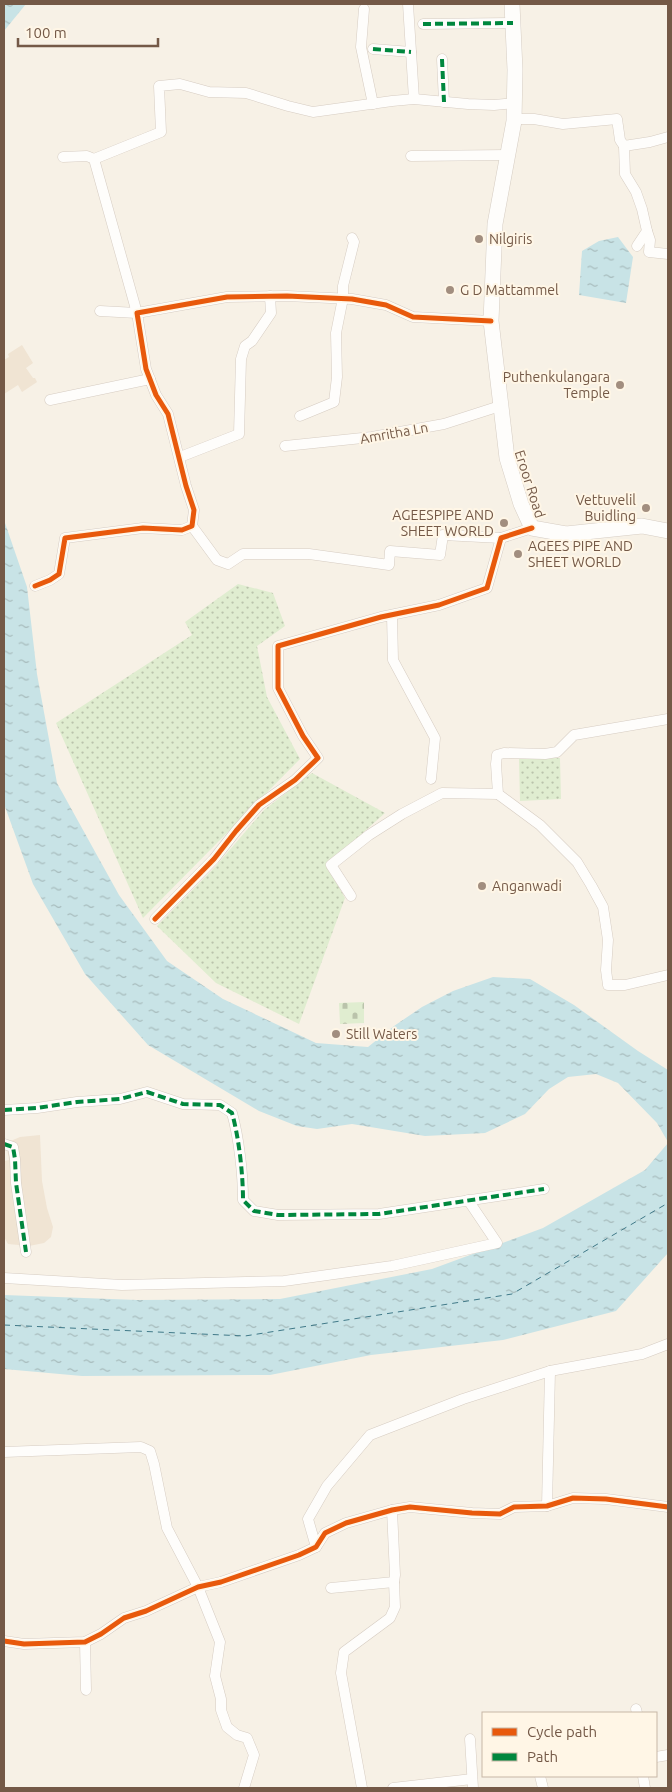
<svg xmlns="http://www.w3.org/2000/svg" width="672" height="1792" font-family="Ubuntu,sans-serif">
  <defs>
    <pattern id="grass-dots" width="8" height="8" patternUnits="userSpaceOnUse" patternTransform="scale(1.25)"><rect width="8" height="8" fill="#e0edd0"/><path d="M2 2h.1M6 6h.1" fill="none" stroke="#bac3ab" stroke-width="1.8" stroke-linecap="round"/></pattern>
    <pattern id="cemetery-stones" width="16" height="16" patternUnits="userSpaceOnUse" patternTransform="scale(1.25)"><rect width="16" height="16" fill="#e0edd0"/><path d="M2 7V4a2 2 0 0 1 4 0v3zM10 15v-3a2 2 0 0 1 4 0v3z" fill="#bac3ab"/></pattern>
    <pattern id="water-ripples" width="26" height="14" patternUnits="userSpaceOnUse" patternTransform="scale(1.25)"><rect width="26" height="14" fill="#c8e3e6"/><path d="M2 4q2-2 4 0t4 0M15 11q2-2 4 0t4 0" fill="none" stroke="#a7bbbc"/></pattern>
  </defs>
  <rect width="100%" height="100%" fill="#f7f1e6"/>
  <g fill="#f0e4d3">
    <path d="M 22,345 L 33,363 L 26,368 L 33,378 L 35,378 L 37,382 L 22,392 L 18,385 L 4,394 L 4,360 L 9,357 L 8,354 Z"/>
    <path d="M 40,1135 L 42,1181 L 47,1208 L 53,1227 L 51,1237 L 44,1243 L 29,1246 L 8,1244 L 4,1237 L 4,1161 L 9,1160 L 6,1143 L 20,1137 Z"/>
  </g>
  <g fill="url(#grass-dots)">
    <path d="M 238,584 L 273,593 L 285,626 L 257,646 L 267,697 L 300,759 L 143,918 L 56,723 L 192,635 L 185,622 Z"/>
    <path d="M 560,758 L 561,799 L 520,801 L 519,759 Z"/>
    <path d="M 312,773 L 385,813 L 327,865 L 345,898 L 299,1024 L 216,983 L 157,926 L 215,867 L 264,810 Z"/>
  </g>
  <path fill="url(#cemetery-stones)" d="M 364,1002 L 364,1023 L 340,1024 L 339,1003 Z"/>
  <g fill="url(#water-ripples)">
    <path d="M 4,4 L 26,4 L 4,31 Z"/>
    <path d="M 618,237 L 633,257 L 626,303 L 579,295 L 582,251 L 599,241 Z"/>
    <path d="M 4,520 L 27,587 L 37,674 L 57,783 L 119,895 L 167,961 L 223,999 L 316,1043 L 368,1047 L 394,1026 L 422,1007 L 453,991 L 493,977 L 530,979 L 574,1005 L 638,1051 L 668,1070 L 668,1142 L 657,1123 L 618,1083 L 596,1074 L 568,1077 L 549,1089 L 525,1114 L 485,1133 L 425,1136 L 352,1124 L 317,1129 L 297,1126 L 259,1111 L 148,1045 L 85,974 L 33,884 L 4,804 Z"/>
    <path d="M 668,1143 L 668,1253 L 616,1311 L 503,1340 L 371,1355 L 270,1375 L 82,1376 L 4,1369 L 4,1295 L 137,1300 L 280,1299 L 432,1269 L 543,1228 L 645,1170 Z"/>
  </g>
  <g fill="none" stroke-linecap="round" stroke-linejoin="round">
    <path stroke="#407988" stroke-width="1" stroke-dasharray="6 5" stroke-linecap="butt" d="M 4,1325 L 245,1336 L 512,1294 L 668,1203"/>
    <defs>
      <g id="street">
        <path d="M 408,4 L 414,99"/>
        <path d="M 364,9 L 361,47 L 373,104"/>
        <path d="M 423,24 L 513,23"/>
        <path d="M 373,49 L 411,52"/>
        <path d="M 442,59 L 444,102"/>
        <path d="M 514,119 L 534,119 L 563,124 L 617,119 L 620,140 L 624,146 L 650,142 L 668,137"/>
        <path d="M 624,146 L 625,174 L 636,192 L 642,209 L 647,231 L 637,246"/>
        <path d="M 411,156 L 508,155"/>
        <path d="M 63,157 L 87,156 L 94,159 L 137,313 L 100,311"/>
        <path d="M 94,159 L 161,132 L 159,86 L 180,84 L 209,92 L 246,93 L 288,106 L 313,112 L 392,101 L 414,99 L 468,104 L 494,105 L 515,103"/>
        <path d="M 647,231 L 650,240 L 649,252 L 668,254"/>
        <path d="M 50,400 L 150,379"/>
        <path d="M 300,416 L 334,402 L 337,377 L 336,333 L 343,298 L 343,286 L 354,242 L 352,238"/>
        <path d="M 285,446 L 372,437 L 444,424 L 500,406"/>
        <path d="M 180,457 L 239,434 L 241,359 L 245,346 L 252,341 L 271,313 L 270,296"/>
        <path d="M 192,526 L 217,560 L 228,564 L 243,554 L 309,554 L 389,565 L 390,551 L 440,555 L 443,535 L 501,538"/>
        <path d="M 35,586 L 50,580 L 59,574 L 65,538 L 143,528 L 182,530 L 192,526 L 194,510 L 186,486 L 168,414 L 156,395 L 146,369 L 137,313 L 227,297 L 287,296 L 352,299 L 386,305 L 413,317 L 491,321"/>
        <path d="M 392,615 L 393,660 L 435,738 L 431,779"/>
        <path d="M 668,719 L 574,735 L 557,752 L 545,754 L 504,753 L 497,755 L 496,764 L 498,794 L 540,825 L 577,862 L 591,885 L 603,907 L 608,940 L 606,970 L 608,985 L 625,985 L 668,975"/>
        <path d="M 351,896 L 331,865 L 369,835 L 402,814 L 442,793 L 498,794"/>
        <path d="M 155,919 L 214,859 L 236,831 L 259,805 L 295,780 L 318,758 L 303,736 L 278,688 L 278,646 L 381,617 L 439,605 L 487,588 L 501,538 L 532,528"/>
        <path d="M 4,1110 L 37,1108 L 77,1102 L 120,1099 L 147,1092 L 183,1104 L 220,1105 L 232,1113 C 239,1138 243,1174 243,1200 L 254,1211 L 278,1215 L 379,1214 L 544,1189"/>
        <path d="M 4,1144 L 13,1147 L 15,1159 L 16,1183 L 26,1252"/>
        <path d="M 4,1278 L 122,1285 L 284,1281 L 392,1266 L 497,1243 L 468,1200"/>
        <path d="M 4,1452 L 141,1447 L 150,1451 L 154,1464 L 167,1528 L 198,1587 L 220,1642 L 215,1676 L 221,1699 L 221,1710 L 227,1727 L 237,1735 L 247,1738 L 254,1755 L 244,1788"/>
        <path d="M 547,1506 L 550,1371"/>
        <path d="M 316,1547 L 308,1519 L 327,1486 L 370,1435 L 463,1399 L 550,1371 L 642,1354 L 668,1344"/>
        <path d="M 331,1588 L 394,1582 L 395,1575 L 392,1510"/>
        <path d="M 4,1641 L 24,1644 L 85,1642 L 101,1634 L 124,1618 L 146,1611 L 198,1587 L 221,1582 L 299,1555 L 316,1547 L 325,1533 L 346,1523 L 392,1510 L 410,1507 L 472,1513 L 500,1514 L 514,1507 L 547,1506 L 573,1498 L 606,1499 L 668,1507"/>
        <path d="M 85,1642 L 86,1690"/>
        <path d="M 636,1709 L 637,1713"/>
        <path d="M 470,1739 L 473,1788"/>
        <path d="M 656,1757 L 668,1755"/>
        <path d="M 540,1776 L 543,1788"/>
        <path d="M 643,1776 L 645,1788"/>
        <path d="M 362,1788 L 341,1673 L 344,1652 L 390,1618 L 395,1607 L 394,1582"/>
        <path d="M 393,1788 L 472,1779"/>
      </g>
      <path id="secondary" d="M 512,4 L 515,70 L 514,121 L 495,224 L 491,321 L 507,458 L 521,504 L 532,528 L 566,534 L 642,526 L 668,531"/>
    </defs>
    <use href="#street" stroke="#d6ccc2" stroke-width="11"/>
    <use href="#secondary" stroke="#d6cdc3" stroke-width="16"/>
    <use href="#street" stroke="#fefdfb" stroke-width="10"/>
    <use href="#secondary" stroke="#fefdfb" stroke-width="15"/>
    <g stroke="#00873e" stroke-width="4" stroke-dasharray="8 4" stroke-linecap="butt">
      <path d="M 423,24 L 513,23"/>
      <path d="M 373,49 L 411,52"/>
      <path d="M 442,59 L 444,102"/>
      <path d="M 4,1110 L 37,1108 L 77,1102 L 120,1099 L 147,1092 L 183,1104 L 220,1105 L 232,1113 C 239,1138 243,1174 243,1200 L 254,1211 L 278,1215 L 379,1214 L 544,1189"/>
      <path d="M 4,1144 L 13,1147 L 15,1159 L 16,1183 L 26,1252"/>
    </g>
    <defs>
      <g id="cycleway">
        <path d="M 35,586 L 50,580 L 59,574 L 65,538 L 143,528 L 182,530 L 192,526 L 194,510 L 186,486 L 168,414 L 156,395 L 146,369 L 137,313 L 227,297 L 287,296 L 352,299 L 386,305 L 413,317 L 491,321"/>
        <path d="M 155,919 L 214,859 L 236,831 L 259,805 L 295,780 L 318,758 L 303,736 L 278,688 L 278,646 L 381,617 L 439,605 L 487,588 L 501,538 L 532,528"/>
        <path d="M 4,1641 L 24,1644 L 85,1642 L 101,1634 L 124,1618 L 146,1611 L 198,1587 L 221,1582 L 299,1555 L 316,1547 L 325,1533 L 346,1523 L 392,1510 L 410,1507 L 472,1513 L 500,1514 L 514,1507 L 547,1506 L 573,1498 L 606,1499 L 668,1507"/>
      </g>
    </defs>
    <use href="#cycleway" stroke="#fff6e6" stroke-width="8"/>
    <use href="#cycleway" stroke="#e8590c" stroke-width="5"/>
  </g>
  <g fill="#a28e7f" stroke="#fff6e6" stroke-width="2">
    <circle cx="479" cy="239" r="5"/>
    <circle cx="450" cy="290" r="5"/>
    <circle cx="620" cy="385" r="5"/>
    <circle cx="646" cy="508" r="5"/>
    <circle cx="504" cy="523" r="5"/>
    <circle cx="518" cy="554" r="5"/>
    <circle cx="482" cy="886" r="5"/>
    <circle cx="336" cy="1034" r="5"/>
  </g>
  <g text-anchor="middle" stroke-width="4" stroke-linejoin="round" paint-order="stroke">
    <g font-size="14" fill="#745947" stroke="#fff6e6" text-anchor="start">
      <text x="489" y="244">Nilgiris</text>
      <text x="460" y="295">G D Mattammel</text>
      <text x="610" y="382" text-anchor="end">Puthenkulangara<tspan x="610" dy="16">Temple</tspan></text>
      <text x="636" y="505" text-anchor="end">Vettuvelil<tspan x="636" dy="16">Buidling</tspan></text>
      <text x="494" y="520" text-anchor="end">AGEESPIPE AND<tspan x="494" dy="16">SHEET WORLD</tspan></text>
      <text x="528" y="551">AGEES PIPE AND<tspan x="528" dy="16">SHEET WORLD</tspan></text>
      <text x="492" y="891">Anganwadi</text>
      <text x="346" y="1039">Still Waters</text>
    </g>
    <g font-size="14" fill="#745947" stroke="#fff6e6">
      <text transform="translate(394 433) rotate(-10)" y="5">Amritha Ln</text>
      <text transform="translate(530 484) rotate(72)" y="5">Eroor Road</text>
    </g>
  </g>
  <rect width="672" height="1792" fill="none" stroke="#745947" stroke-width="10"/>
  <rect x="482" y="1712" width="175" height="65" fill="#fff6e6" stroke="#c7b7a6"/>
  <rect x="492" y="1728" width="25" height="8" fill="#e8590c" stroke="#c7b7a6"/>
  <text x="527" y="1737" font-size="15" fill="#745947">Cycle path</text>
  <rect x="492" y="1753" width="25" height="8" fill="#00873e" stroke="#c7b7a6"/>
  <text x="527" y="1762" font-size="15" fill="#745947">Path</text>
  <path d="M18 38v8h140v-8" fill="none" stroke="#745947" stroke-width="2.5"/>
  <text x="25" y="38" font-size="15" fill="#745947" stroke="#fff6e6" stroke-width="4" paint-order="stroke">100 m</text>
</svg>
